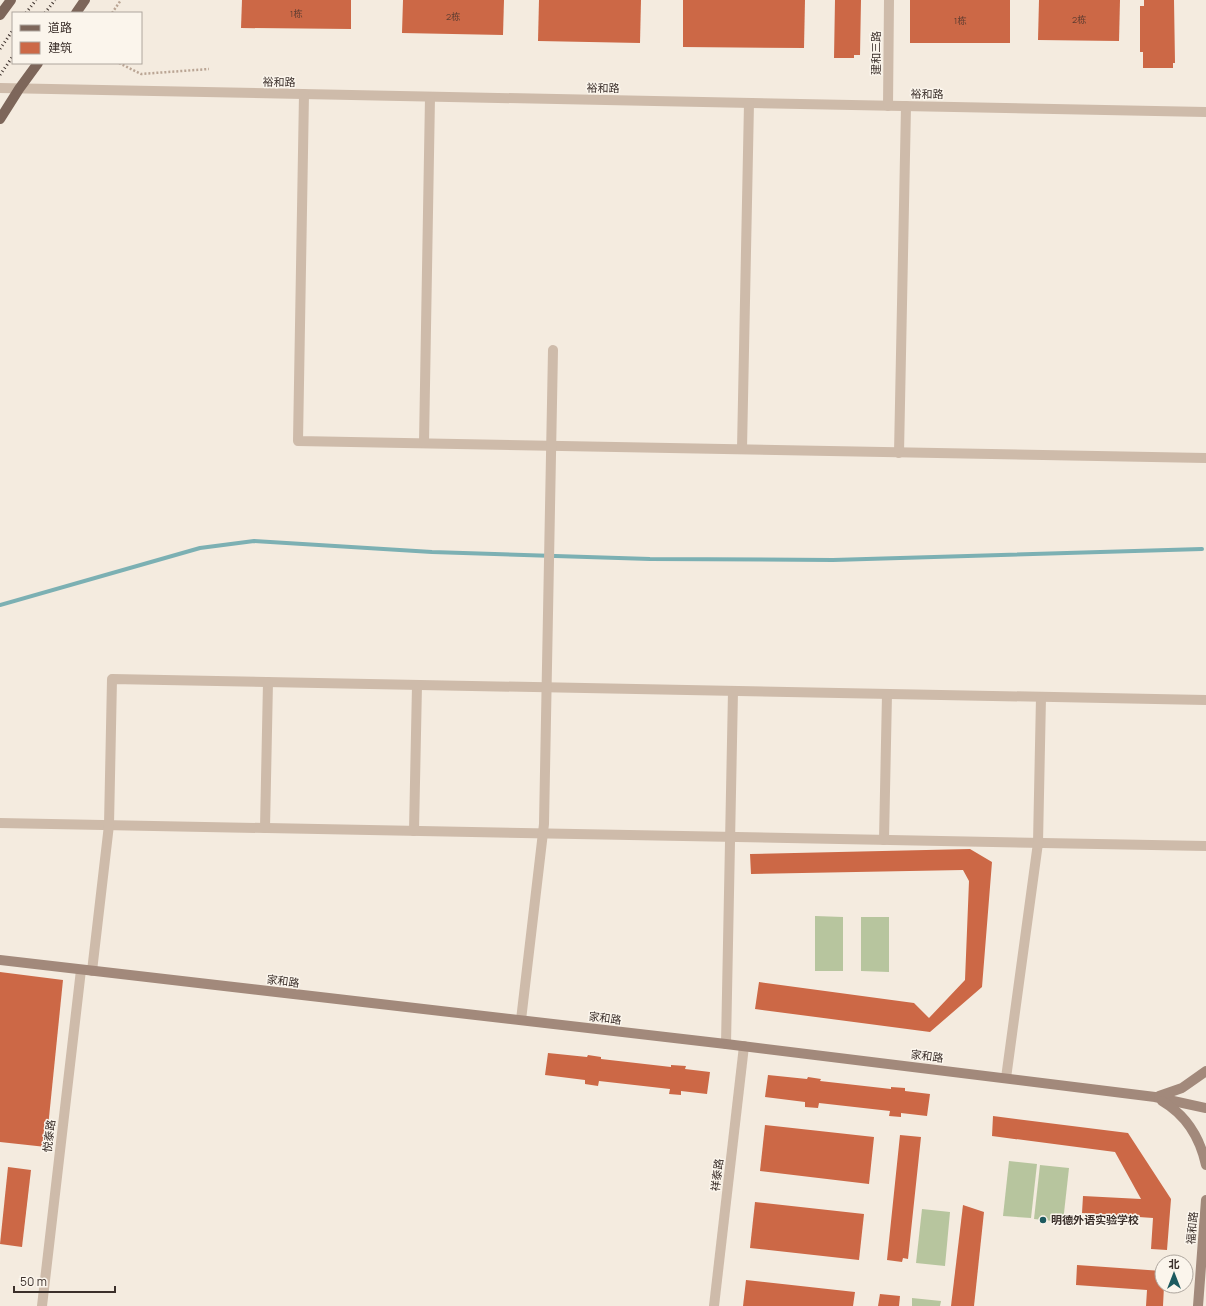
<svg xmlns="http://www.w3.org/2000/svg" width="1206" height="1306" font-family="Manrope,'Noto Sans SC',sans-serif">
  <rect width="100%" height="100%" fill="#f4ebdf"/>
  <g fill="#b7c59e">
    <path d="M 815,916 L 843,917 L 843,971 L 815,971 Z"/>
    <path d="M 861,917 L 889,917 L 889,972 L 861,971 Z"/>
    <path d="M 1009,1161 L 1037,1164 L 1031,1218 L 1003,1216 Z"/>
    <path d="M 1040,1165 L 1069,1168 L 1063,1222 L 1034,1219 Z"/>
    <path d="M 922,1209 L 950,1212 L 945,1266 L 916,1263 Z"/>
    <path d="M 912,1298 L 941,1301 L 940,1306 L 912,1306 Z"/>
  </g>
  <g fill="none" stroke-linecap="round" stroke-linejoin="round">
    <path stroke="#7cb0b3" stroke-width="4" d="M 0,605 L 200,548 L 254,541 L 432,552 L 650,559 L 833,560 L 1202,549"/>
  </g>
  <g fill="#cc6846">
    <path d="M 242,0 L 351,0 L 351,29 L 241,28 Z"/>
    <path d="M 403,0 L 504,0 L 503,35 L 402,33 Z"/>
    <path d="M 539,0 L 641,0 L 640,43 L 538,41 Z"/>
    <path d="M 683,0 L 805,0 L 804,48 L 683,47 Z"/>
    <path d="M 835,0 L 861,0 L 860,55 L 854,55 L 854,58 L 834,58 Z"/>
    <rect x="910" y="0" width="100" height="43"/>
    <path d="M 1039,0 L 1120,0 L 1119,41 L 1038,40 Z"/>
    <path d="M 1144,0 L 1174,0 L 1175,63 L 1173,63 L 1173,68 L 1143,68 L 1143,52 L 1140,52 L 1140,6 L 1144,6 Z"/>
    <path d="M 970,849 L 992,862 L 982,987 L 930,1032 L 755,1009 L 759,982 L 914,1003 L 929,1018 L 965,980 L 969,881 L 963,870 L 751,874 L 750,854 Z"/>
    <path d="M 0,972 L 63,980 L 46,1147 L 0,1142 Z"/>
    <path d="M 548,1053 L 587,1057 L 588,1055 L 601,1057 L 601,1059 L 671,1067 L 671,1065 L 686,1066 L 685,1069 L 710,1072 L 707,1094 L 681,1091 L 681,1095 L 669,1094 L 670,1089 L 599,1081 L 598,1086 L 585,1084 L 585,1080 L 545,1075 Z"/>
    <path d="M 768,1075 L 807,1079 L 808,1077 L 821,1079 L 820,1081 L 891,1089 L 891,1087 L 905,1088 L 905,1091 L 930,1094 L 927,1116 L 901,1113 L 901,1117 L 889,1116 L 890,1111 L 819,1103 L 818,1108 L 805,1107 L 805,1102 L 765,1097 Z"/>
    <path d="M 993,1116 L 1128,1133 L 1171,1199 L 1167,1250 L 1151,1249 L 1153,1218 L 1082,1213 L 1083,1196 L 1141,1199 L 1115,1152 L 992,1136 Z"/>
    <path d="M 765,1125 L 874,1137 L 869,1184 L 760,1171 Z"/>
    <path d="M 900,1135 L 921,1137 L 908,1259 L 903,1258 L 902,1262 L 887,1260 Z"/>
    <path d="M 8,1167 L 31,1170 L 22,1247 L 0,1244 Z"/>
    <path d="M 755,1202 L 864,1214 L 859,1260 L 750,1248 Z"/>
    <path d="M 963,1205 L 984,1212 L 974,1306 L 951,1306 Z"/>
    <path d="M 1077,1265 L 1162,1271 L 1162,1286 L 1164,1286 L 1163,1306 L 1146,1306 L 1147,1290 L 1076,1285 Z"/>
    <path d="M 746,1280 L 855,1292 L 853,1306 L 743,1306 Z"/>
    <path d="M 880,1294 L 900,1296 L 899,1306 L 878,1306 Z"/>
  </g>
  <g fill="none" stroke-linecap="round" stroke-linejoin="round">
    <g stroke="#baa594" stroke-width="2.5" stroke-dasharray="2 2" stroke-linecap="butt">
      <path d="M 112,13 L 121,0"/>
      <path d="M 119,63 L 141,74 L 209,69"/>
    </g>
    <g stroke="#cebbaa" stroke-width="10">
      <path d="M 0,88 L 1206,112"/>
      <path d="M 304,94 L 298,441 L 1206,458"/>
      <path d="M 888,106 L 889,0"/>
      <path d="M 424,443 L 430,97"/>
      <path d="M 742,449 L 749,103"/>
      <path d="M 899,453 L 906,106"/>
      <path d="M 0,823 L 1206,846"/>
      <path d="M 265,828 L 268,682"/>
      <path d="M 414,831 L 417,685"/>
      <path d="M 884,840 L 887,694"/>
      <path d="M 92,971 L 109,825 L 112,679 L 1206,700"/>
      <path d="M 521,1020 L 544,824 L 553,350"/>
      <path d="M 726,1044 L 733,691"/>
      <path d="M 1006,1078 L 1038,843 L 1041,697"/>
      <path d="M 42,1306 L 81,970"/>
      <path d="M 714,1306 L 744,1046"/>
    </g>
    <g stroke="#a2897b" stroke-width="10">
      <path d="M 0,960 L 726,1044 L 1155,1097 L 1206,1108"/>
      <path d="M 1159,1096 L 1182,1088 L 1206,1071"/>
      <path d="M 1162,1101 C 1186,1115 1200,1138 1206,1165"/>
      <path d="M 1198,1306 L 1206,1200"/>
    </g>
    <g stroke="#7d665a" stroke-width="10">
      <path d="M 76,13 L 85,0"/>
      <path d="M 0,15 L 11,0"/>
      <path d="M 0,119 L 19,89 L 38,63"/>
    </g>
    <g stroke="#3b2f2a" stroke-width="3" stroke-dasharray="1 3" stroke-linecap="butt">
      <path d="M 26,13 L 36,0"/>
      <path d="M 45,13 L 55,0"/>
      <path d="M 0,49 L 13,30"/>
      <path d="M 0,75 L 13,56"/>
    </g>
  </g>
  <circle fill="#1d5a5f" stroke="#fbf5ec" stroke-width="1.5" cx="1043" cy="1220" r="4"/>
  <g text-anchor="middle" stroke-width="3" stroke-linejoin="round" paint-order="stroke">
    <g font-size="9" fill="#5f3d31">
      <text x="296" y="17">1栋</text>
      <text x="453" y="20">2栋</text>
      <text x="1079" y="23">2栋</text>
      <text x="960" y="24">1栋</text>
    </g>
    <g font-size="11" fill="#3b2f2a" stroke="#fbf5ec">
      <text transform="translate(876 53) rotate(-90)" y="4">建和三路</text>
      <text transform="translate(279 82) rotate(1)" y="4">裕和路</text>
      <text transform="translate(603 88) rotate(1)" y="4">裕和路</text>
      <text transform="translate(927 94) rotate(1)" y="4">裕和路</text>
      <text transform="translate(283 981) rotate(7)" y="4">家和路</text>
      <text transform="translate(605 1018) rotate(7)" y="4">家和路</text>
      <text transform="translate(927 1056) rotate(7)" y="4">家和路</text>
      <text transform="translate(49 1136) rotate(-83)" y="4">悦泰路</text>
      <text transform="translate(717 1175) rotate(-83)" y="4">祥泰路</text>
      <text transform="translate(1192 1228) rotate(-85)" y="4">福和路</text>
    </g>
    <g font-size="11" font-weight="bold" fill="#3b2f2a" stroke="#fbf5ec" text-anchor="start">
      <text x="1051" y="1224">明德外语实验学校</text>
    </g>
  </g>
  <rect x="12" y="12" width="130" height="52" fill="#fbf5ec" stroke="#aea69e"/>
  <rect x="20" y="25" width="20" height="6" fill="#7d665a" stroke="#aea69e"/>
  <text x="48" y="32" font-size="12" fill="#3b2f2a">道路</text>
  <rect x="20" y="42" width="20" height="12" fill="#cc6846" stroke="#aea69e"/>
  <text x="48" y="52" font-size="12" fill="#3b2f2a">建筑</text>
  <g transform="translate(1174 1274)"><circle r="19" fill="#fbf5ec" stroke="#aea69e"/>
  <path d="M0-3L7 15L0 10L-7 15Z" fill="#1d5a5f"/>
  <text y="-6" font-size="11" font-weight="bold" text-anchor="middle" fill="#3b2f2a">北</text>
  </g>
  <path d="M14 1286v6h101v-6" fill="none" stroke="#3b2f2a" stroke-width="2"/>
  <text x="20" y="1286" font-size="12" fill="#3b2f2a" stroke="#fbf5ec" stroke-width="3" paint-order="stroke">50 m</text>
</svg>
